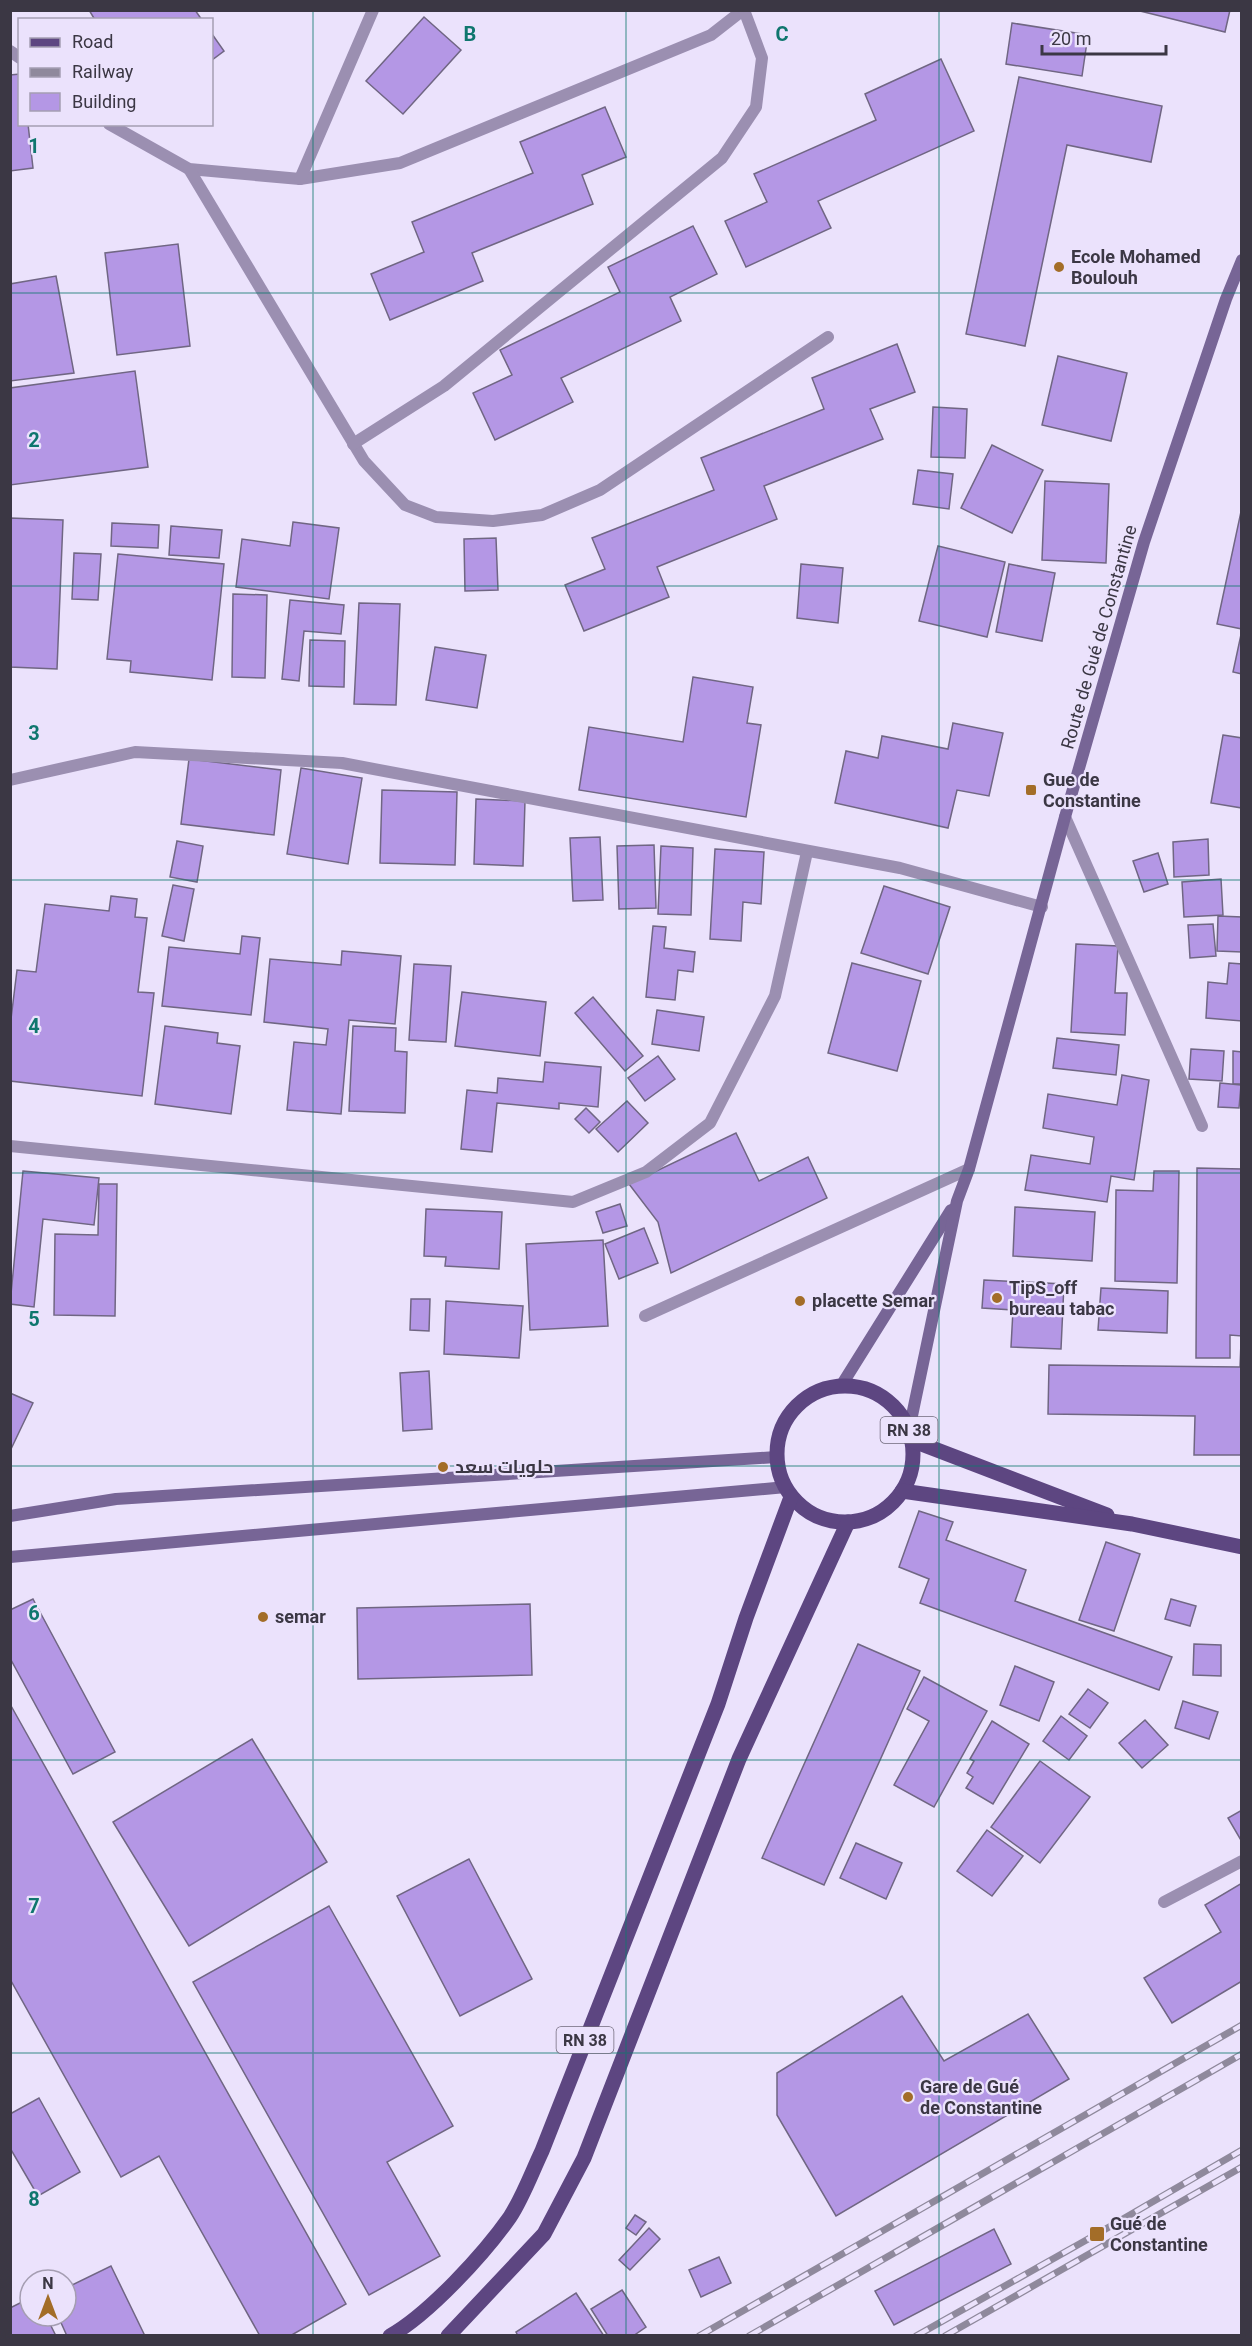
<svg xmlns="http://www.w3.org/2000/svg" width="1252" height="2346" font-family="Roboto,Cairo,sans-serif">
  <rect width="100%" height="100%" fill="#ebe2fc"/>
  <g fill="#b497e5" stroke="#706683" stroke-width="1.5">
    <path d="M 89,10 L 195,10 L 202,20 L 95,20 Z"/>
    <path d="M 1136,10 L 1230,10 L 1225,32 Z"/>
    <path d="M 424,17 L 461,50 L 403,114 L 366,81 Z"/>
    <path d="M 1012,23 L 1088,35 L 1082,76 L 1006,64 Z"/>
    <path d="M 212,34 L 224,51 L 212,60 Z"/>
    <path d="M 941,59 L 974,131 L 818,201 L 831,228 L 746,267 L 725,221 L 767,202 L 754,174 L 876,120 L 865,94 Z"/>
    <path d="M 20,74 L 20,124 L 28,124 L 33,168 L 10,171 L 10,75 Z"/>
    <path d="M 1019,77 L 1162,106 L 1151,162 L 1067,145 L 1025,346 L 966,334 Z"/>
    <path d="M 605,107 L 626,157 L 582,175 L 593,204 L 472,253 L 483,281 L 390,320 L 371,274 L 424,252 L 412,222 L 533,173 L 520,142 Z"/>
    <path d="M 693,226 L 717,274 L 670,297 L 681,321 L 561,378 L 573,402 L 495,440 L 473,393 L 512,375 L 500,350 L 620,292 L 608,267 Z"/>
    <path d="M 178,244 L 190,346 L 117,355 L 105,253 Z"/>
    <path d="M 56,276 L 74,373 L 10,381 L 10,284 Z"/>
    <path d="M 897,344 L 915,392 L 870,409 L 883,439 L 764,486 L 777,519 L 657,567 L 669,597 L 584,631 L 565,585 L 605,569 L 592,538 L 714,490 L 701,458 L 824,409 L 812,378 Z"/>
    <path d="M 1058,356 L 1127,373 L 1111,441 L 1042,425 Z"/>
    <path d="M 135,371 L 148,467 L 10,485 L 10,388 Z"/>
    <path d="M 933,407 L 967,409 L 965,458 L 931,457 Z"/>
    <path d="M 992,445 L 1043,470 L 1012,533 L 961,508 Z"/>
    <path d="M 918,470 L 953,474 L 949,509 L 913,504 Z"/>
    <path d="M 1045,481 L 1109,484 L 1106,563 L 1042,560 Z"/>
    <path d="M 1242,507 L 1242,629 L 1217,624 Z"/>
    <path d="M 10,518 L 63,520 L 57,669 L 10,667 Z"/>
    <path d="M 293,522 L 339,528 L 329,599 L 236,587 L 242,539 L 290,546 Z"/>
    <path d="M 112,523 L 159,525 L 158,548 L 111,546 Z"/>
    <path d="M 171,526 L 222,530 L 219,558 L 169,555 Z"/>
    <path d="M 496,538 L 498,590 L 465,591 L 464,539 Z"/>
    <path d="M 938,546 L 1005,562 L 987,637 L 919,621 Z"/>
    <path d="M 74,553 L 101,554 L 98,600 L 72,599 Z"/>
    <path d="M 118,554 L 224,564 L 212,680 L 130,672 L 131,661 L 107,659 Z"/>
    <path d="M 801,564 L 843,568 L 838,623 L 797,618 Z"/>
    <path d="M 1009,564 L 1055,573 L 1042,641 L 996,632 Z"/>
    <path d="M 233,594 L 267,595 L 265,678 L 232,677 Z"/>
    <path d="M 290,600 L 344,605 L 341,634 L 304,631 L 299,681 L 282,679 Z"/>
    <path d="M 359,603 L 400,604 L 396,705 L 354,704 Z"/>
    <path d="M 1242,630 L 1242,674 L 1233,672 Z"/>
    <path d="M 310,640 L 345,641 L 344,687 L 309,686 Z"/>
    <path d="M 435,647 L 486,655 L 477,708 L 426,700 Z"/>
    <path d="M 693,677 L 753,687 L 747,723 L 761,725 L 746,817 L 579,790 L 589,727 L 683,742 Z"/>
    <path d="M 953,723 L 1003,733 L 989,796 L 957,790 L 948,828 L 835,803 L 846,751 L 878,758 L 882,736 L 948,749 Z"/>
    <path d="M 1223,735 L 1242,738 L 1242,808 L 1211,803 Z"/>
    <path d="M 189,759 L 281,770 L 274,835 L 181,824 Z"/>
    <path d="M 301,768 L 362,778 L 348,864 L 287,854 Z"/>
    <path d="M 382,790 L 457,792 L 455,865 L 380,863 Z"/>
    <path d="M 476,799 L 525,801 L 523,866 L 474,864 Z"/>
    <path d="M 600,837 L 603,900 L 573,901 L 570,838 Z"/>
    <path d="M 1208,839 L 1209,875 L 1174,877 L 1173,842 Z"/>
    <path d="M 177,841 L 203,846 L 197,882 L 170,877 Z"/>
    <path d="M 654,845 L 656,908 L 619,909 L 617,846 Z"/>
    <path d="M 661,846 L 693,848 L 691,915 L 658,914 Z"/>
    <path d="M 715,849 L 764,852 L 761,904 L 743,902 L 741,941 L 710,939 Z"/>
    <path d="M 1158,853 L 1168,884 L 1144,892 L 1133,861 Z"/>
    <path d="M 1221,879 L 1223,915 L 1184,917 L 1182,882 Z"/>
    <path d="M 173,885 L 194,889 L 184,941 L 162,936 Z"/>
    <path d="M 884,886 L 950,907 L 928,974 L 861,953 Z"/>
    <path d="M 111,896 L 137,899 L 135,917 L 147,918 L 138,992 L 154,993 L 142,1096 L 10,1081 L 10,1027 L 17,970 L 36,972 L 45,904 L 109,911 Z"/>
    <path d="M 1218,916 L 1242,917 L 1242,952 L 1217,951 Z"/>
    <path d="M 1213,924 L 1216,956 L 1190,958 L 1188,925 Z"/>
    <path d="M 653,926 L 666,927 L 664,948 L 695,952 L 693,972 L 678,970 L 675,1000 L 646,997 Z"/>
    <path d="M 242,936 L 260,938 L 251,1015 L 162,1006 L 169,947 L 240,954 Z"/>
    <path d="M 1076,944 L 1118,946 L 1115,993 L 1127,993 L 1125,1035 L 1071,1032 Z"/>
    <path d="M 342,951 L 401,956 L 395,1024 L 349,1020 L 341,1114 L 287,1110 L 294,1042 L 326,1045 L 328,1029 L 264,1022 L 270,959 L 341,965 Z"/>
    <path d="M 852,963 L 921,981 L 897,1071 L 828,1053 Z"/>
    <path d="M 1229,963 L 1242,964 L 1242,1021 L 1206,1018 L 1208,982 L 1227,984 Z"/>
    <path d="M 414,964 L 451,966 L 446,1042 L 409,1040 Z"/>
    <path d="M 462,992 L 546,1002 L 540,1056 L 455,1046 Z"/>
    <path d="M 593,997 L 643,1056 L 625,1071 L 575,1013 Z"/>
    <path d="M 657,1010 L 704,1017 L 699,1051 L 652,1044 Z"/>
    <path d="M 165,1026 L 218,1033 L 217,1043 L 240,1046 L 231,1114 L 155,1104 Z"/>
    <path d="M 353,1026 L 396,1028 L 395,1051 L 407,1052 L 405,1113 L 349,1111 Z"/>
    <path d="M 1057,1038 L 1119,1045 L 1116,1075 L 1053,1068 Z"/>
    <path d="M 1191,1049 L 1224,1051 L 1222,1081 L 1189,1079 Z"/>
    <path d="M 1233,1051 L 1242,1052 L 1242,1084 L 1233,1084 Z"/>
    <path d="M 658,1056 L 675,1079 L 645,1101 L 628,1078 Z"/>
    <path d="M 545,1062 L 601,1067 L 598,1107 L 559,1103 L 559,1109 L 497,1103 L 492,1152 L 461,1149 L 467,1090 L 497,1093 L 498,1078 L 543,1082 Z"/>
    <path d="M 1122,1075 L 1149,1080 L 1134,1180 L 1111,1176 L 1107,1202 L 1025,1190 L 1031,1155 L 1090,1164 L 1094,1137 L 1043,1128 L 1048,1094 L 1117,1105 Z"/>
    <path d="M 1220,1083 L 1241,1085 L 1239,1108 L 1218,1107 Z"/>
    <path d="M 627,1101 L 648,1123 L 618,1152 L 596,1129 Z"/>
    <path d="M 586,1108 L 600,1122 L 589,1133 L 575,1119 Z"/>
    <path d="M 736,1133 L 759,1181 L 808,1157 L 827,1198 L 671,1273 L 658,1222 L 629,1184 Z"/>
    <path d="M 1197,1168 L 1242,1169 L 1242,1336 L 1230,1335 L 1230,1358 L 1196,1358 Z"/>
    <path d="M 23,1171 L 99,1178 L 94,1225 L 43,1219 L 34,1307 L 10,1304 Z"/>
    <path d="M 1154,1171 L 1179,1171 L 1177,1283 L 1115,1281 L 1116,1190 L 1153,1191 Z"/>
    <path d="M 99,1184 L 117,1184 L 115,1316 L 54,1315 L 55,1234 L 98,1235 Z"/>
    <path d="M 620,1204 L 627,1226 L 603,1233 L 596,1212 Z"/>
    <path d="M 1015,1207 L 1095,1212 L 1092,1261 L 1013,1256 Z"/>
    <path d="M 426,1209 L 502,1212 L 499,1269 L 445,1266 L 446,1257 L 424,1256 Z"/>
    <path d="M 644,1228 L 658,1263 L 619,1279 L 605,1244 Z"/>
    <path d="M 603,1240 L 608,1326 L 530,1330 L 526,1244 Z"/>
    <path d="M 984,1280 L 1064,1284 L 1061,1349 L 1011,1347 L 1013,1310 L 982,1308 Z"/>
    <path d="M 1101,1288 L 1168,1291 L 1167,1333 L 1098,1330 Z"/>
    <path d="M 411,1299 L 430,1299 L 429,1331 L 410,1330 Z"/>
    <path d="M 446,1301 L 523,1306 L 519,1358 L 444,1354 Z"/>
    <path d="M 1241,1342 L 1242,1455 L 1194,1455 L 1195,1416 L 1048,1414 L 1049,1365 L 1240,1367 Z"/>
    <path d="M 429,1371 L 432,1429 L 403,1431 L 400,1373 Z"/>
    <path d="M 10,1393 L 33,1403 L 11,1449 L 10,1449 Z"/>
    <path d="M 919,1511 L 953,1522 L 946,1540 L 1026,1570 L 1015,1601 L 1172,1657 L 1159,1690 L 920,1603 L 929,1579 L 899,1567 Z"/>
    <path d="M 1106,1542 L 1140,1554 L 1114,1631 L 1079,1620 Z"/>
    <path d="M 33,1599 L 115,1752 L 73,1774 L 10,1658 L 10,1610 Z"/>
    <path d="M 1171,1599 L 1196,1606 L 1190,1626 L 1165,1619 Z"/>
    <path d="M 530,1604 L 532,1675 L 358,1679 L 357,1608 Z"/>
    <path d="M 858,1644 L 920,1671 L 824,1885 L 762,1858 Z"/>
    <path d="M 1194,1644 L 1221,1645 L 1221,1676 L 1193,1675 Z"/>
    <path d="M 1015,1666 L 1054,1682 L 1039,1721 L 1000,1705 Z"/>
    <path d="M 924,1677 L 987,1711 L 934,1807 L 894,1785 L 929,1721 L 907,1709 Z"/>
    <path d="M 1088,1689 L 1108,1703 L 1090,1728 L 1069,1714 Z"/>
    <path d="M 1183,1701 L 1218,1712 L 1209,1739 L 1175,1728 Z"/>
    <path d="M 10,1704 L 346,2304 L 290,2336 L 260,2336 L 159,2156 L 121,2177 L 10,1979 Z"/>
    <path d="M 1061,1716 L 1087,1736 L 1069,1760 L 1043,1741 Z"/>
    <path d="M 1145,1720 L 1168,1745 L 1142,1768 L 1119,1743 Z"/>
    <path d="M 992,1721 L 1029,1744 L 993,1804 L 966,1788 L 973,1777 L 967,1773 L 974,1761 L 970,1759 Z"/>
    <path d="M 252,1739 L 327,1862 L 189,1946 L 113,1822 Z"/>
    <path d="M 1040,1761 L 1090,1797 L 1040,1863 L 991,1827 Z"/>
    <path d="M 1242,1810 L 1242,1842 L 1228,1818 Z"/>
    <path d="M 987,1830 L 1023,1856 L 992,1896 L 957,1871 Z"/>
    <path d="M 856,1843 L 902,1863 L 886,1899 L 840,1878 Z"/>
    <path d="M 469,1859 L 532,1979 L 460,2016 L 397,1896 Z"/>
    <path d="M 1242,1883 L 1242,1981 L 1172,2023 L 1144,1978 L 1221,1932 L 1205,1905 Z"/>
    <path d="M 329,1906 L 453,2126 L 387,2162 L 440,2256 L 369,2295 L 193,1982 Z"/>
    <path d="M 902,1996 L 944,2061 L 1028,2014 L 1069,2079 L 836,2216 L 777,2115 L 777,2073 Z"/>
    <path d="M 39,2098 L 80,2172 L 38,2196 L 10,2148 L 10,2114 Z"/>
    <path d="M 635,2215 L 646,2222 L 636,2235 L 626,2228 Z"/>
    <path d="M 649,2228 L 660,2239 L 630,2270 L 619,2260 Z"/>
    <path d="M 994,2229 L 1011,2264 L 894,2325 L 875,2291 Z"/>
    <path d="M 719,2257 L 731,2283 L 701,2297 L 689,2270 Z"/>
    <path d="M 111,2266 L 145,2336 L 67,2336 L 58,2316 L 66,2316 L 66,2288 Z"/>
    <path d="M 622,2290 L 646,2327 L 633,2336 L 608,2336 L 591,2309 Z"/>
    <path d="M 576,2293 L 604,2336 L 518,2336 L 516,2332 Z"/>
    <path d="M 30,2298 L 30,2316 L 46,2316 L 56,2336 L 10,2336 L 10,2308 Z"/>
  </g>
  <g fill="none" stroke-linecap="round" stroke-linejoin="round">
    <path stroke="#9b8fb1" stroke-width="12" d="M 1164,1902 L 1242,1861"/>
    <g stroke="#9b8fb1" stroke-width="12">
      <path d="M 10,51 L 20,58"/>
      <path d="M 109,124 L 189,169 L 300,179 L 400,163 L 711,35 L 743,10"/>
      <path d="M 189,169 L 364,461 L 405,505 L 436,517 L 493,521 L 542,515 L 600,490 L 828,337"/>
      <path d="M 300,179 L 373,10"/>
      <path d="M 353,444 L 444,386 L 722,158 L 756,107 L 762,58 L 744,10"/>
      <path d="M 10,780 L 135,752 L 342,763 L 900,868 L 1042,907"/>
      <path d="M 1065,817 L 1202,1126"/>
      <path d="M 10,1146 L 573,1202 L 646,1172 L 710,1123 L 775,996 L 807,852"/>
      <path d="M 645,1316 L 969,1169"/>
    </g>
    <g stroke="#776596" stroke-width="12">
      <path d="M 841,1386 L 951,1210"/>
      <path d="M 909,1430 L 957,1201 L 969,1169 L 1065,817 L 1144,542 L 1226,299 L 1242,260"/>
      <path d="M 10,1516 L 116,1499 L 776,1457"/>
      <path d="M 10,1557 L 786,1487"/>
    </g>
    <g stroke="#5d4681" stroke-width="15">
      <circle cx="845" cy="1454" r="68"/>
      <path d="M 911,1440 L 1107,1515"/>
      <path d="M 902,1491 L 1132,1524 L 1242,1547"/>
      <path d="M 390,2336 C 429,2314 484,2254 510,2217 C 523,2197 532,2172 542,2151 L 718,1704 L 746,1618 L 791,1497"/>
      <path d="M 448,2336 L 544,2234 L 584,2158 L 739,1759 L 848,1522"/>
    </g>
    <defs>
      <g id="rail">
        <path d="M 699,2336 L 1242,2025"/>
        <path d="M 749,2336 L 1242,2054"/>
        <path d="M 916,2336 L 1097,2234 L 1242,2150"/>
        <path d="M 945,2336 L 1242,2167"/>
      </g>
    </defs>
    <use href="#rail" stroke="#8f899c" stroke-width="7"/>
    <use href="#rail" stroke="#ebe2fc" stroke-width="4.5" stroke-dasharray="14" stroke-linecap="butt"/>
  </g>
  <path fill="none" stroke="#0f766e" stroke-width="1.5" stroke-opacity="0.55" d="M 313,10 L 313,2336M 626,10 L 626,2336M 939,10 L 939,2336M 10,293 L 1242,293M 10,586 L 1242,586M 10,880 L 1242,880M 10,1173 L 1242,1173M 10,1466 L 1242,1466M 10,1760 L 1242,1760M 10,2053 L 1242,2053"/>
  <g fill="#a36d28" stroke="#ebe2fc" stroke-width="2">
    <circle cx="1059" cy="267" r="6"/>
    <rect x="1025" y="784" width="12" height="12" rx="3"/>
    <circle cx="997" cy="1298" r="6"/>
    <circle cx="800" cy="1301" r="6"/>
    <circle cx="443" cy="1467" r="6"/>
    <circle cx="263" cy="1617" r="6"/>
    <circle cx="908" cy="2097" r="6"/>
    <rect x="1089" y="2226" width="16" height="16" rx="3"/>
  </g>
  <g text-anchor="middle" stroke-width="4.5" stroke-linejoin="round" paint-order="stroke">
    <g fill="#ebe2fc" stroke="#706a7b" stroke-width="1.5">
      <rect x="880.5" y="1417" width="57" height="26" rx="4.5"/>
      <rect x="556.5" y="2027" width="57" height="26" rx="4.5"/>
    </g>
    <g font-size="16" font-weight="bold" fill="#3b3744">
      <text x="909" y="1436">RN 38</text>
      <text x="585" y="2046">RN 38</text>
    </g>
    <g font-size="18" font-weight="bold" fill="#3b3744" stroke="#ebe2fc" text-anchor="start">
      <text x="1071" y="263">Ecole Mohamed<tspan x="1071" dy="21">Boulouh</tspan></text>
      <text x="1043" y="786">Gue de<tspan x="1043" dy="21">Constantine</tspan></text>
      <text x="1009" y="1294">TipS_off<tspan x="1009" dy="21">bureau tabac</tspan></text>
      <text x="812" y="1307">placette Semar</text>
      <text x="455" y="1473">حلويات سعد</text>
      <text x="275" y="1623">semar</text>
      <text x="920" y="2093">Gare de Gué<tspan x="920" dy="21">de Constantine</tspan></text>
      <text x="1110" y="2230">Gué de<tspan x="1110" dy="21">Constantine</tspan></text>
    </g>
    <g font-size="18" fill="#3b3744" stroke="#ebe2fc">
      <text transform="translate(1099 637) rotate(-74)" y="6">Route de Gué de Constantine</text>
    </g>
  </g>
  <g font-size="20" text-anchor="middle" font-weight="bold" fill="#0f766e" stroke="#ebe2fc" stroke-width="4.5" stroke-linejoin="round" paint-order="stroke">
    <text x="470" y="41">B</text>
    <text x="782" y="41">C</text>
    <text x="34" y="153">1</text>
    <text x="34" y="447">2</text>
    <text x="34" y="740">3</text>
    <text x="34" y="1033">4</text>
    <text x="34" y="1326">5</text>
    <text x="34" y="1620">6</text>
    <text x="34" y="1913">7</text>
    <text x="34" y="2206">8</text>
  </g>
  <rect width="1252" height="2346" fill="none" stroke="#3b3744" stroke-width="24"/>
  <rect x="18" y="18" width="195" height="108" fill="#ebe2fc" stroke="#a59eb2" stroke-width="1.5"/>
  <rect x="30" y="38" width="30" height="9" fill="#5d4681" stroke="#a59eb2" stroke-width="1.5"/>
  <text x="72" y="48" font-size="18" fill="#3b3744">Road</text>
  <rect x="30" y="68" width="30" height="9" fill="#8f899c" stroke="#a59eb2" stroke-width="1.5"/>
  <text x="72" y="78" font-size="18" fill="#3b3744">Railway</text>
  <rect x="30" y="93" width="30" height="18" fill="#b497e5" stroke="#a59eb2" stroke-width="1.5"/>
  <text x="72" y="108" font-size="18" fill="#3b3744">Building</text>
  <g transform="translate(48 2298)"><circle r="28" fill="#ebe2fc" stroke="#a59eb2" stroke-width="1.5"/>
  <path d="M0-4.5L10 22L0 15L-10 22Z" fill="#a36d28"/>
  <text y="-9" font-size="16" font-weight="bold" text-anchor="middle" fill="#3b3744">N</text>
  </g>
  <path d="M1042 45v9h124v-9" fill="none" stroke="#3b3744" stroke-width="3"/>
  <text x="1051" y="45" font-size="18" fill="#3b3744" stroke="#ebe2fc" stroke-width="4.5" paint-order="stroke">20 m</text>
</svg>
